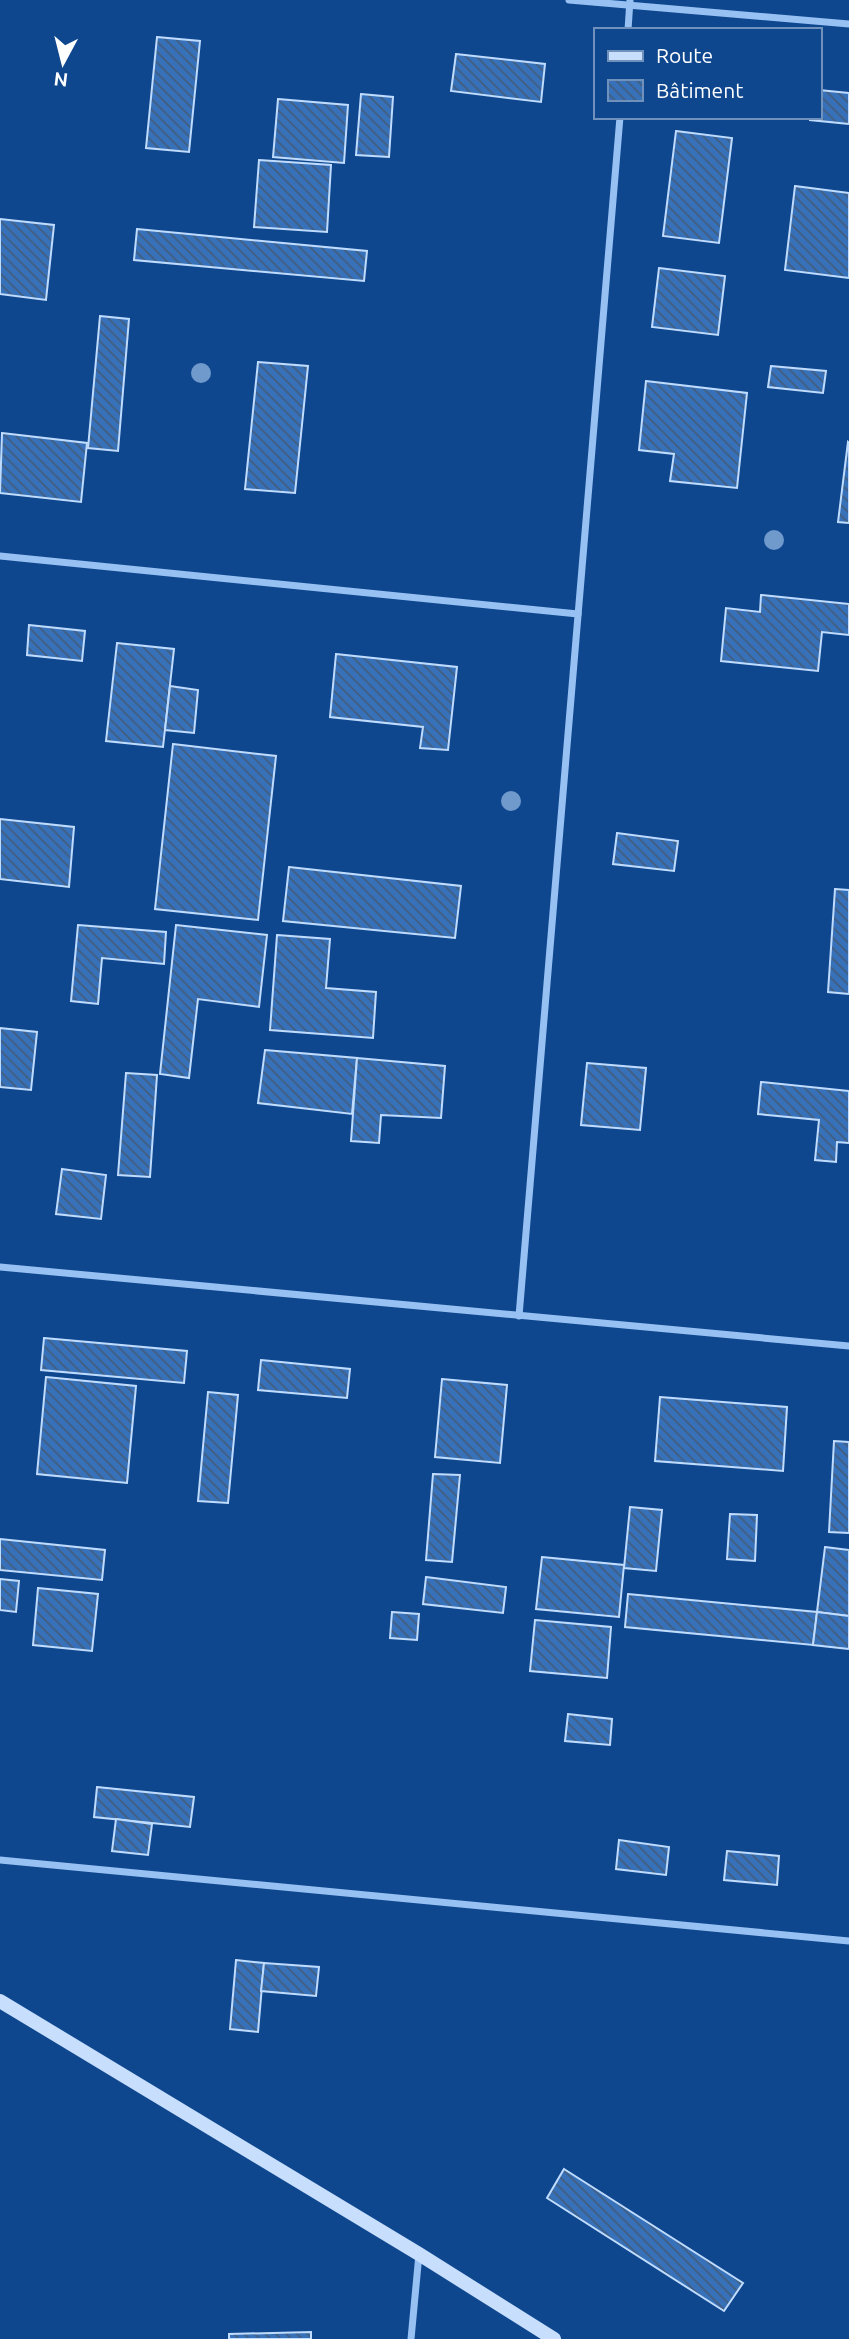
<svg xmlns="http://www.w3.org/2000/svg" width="849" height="2339" font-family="Ubuntu,sans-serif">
  <defs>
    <pattern id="building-back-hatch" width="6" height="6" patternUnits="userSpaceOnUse" patternTransform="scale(1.75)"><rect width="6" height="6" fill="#3771b9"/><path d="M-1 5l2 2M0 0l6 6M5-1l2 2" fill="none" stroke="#435d7d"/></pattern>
  </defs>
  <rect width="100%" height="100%" fill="#0f478f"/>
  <g fill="url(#building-back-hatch)" stroke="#bfdcfe" stroke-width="2">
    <path d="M 157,37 L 200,41 L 189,152 L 146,148 Z"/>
    <path d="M 456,54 L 545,64 L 541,102 L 451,91 Z"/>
    <path d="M 819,90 L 849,93 L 849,124 L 810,120 L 810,117 L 819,117 Z"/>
    <path d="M 361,94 L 393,97 L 389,157 L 356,155 Z"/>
    <path d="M 278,99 L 348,105 L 344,163 L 273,157 Z"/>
    <path d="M 676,131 L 732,138 L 719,243 L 663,236 Z"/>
    <path d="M 259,160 L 331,165 L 327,232 L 254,227 Z"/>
    <path d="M 795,186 L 849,193 L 849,278 L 785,270 Z"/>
    <path d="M 0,219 L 54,225 L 46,300 L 0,294 Z"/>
    <path d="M 137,229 L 367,251 L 364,281 L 134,260 Z"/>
    <path d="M 659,268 L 725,276 L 718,335 L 652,327 Z"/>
    <path d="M 100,316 L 129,319 L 118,451 L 88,448 Z"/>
    <path d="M 258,362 L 308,366 L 295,493 L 245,489 Z"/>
    <path d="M 771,366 L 826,371 L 823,393 L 768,387 Z"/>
    <path d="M 646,381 L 747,393 L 737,488 L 670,481 L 674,454 L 639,450 Z"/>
    <path d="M 2,433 L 87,443 L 81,502 L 0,493 Z"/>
    <path d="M 848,442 L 849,443 L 849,523 L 838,522 Z"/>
    <path d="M 761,595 L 849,604 L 849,635 L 822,632 L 818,671 L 721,661 L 726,608 L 760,612 Z"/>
    <path d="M 29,625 L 85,631 L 82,661 L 27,655 Z"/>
    <path d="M 117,643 L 174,649 L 163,747 L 106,741 Z"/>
    <path d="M 336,654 L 457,667 L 448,750 L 420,748 L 423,727 L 330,717 Z"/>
    <path d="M 170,686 L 198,690 L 194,733 L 165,730 Z"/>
    <path d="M 173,744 L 276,756 L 258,920 L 155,909 Z"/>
    <path d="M 0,819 L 74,827 L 69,887 L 0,879 Z"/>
    <path d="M 617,833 L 678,841 L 674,871 L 613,864 Z"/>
    <path d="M 289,867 L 461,886 L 455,938 L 283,921 Z"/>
    <path d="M 835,889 L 849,890 L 849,994 L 828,992 Z"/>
    <path d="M 78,925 L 166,932 L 164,964 L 102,958 L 98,1004 L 71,1001 Z"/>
    <path d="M 176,925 L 267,935 L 259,1007 L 198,999 L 189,1078 L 160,1074 Z"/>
    <path d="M 277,935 L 330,939 L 326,988 L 376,992 L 373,1038 L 270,1030 Z"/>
    <path d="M 0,1028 L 37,1032 L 31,1090 L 0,1087 Z"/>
    <path d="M 265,1050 L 357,1058 L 352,1114 L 258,1103 Z"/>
    <path d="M 357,1058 L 445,1066 L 441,1118 L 381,1115 L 379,1143 L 351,1141 Z"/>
    <path d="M 587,1063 L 646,1068 L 640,1130 L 581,1125 Z"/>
    <path d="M 126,1073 L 157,1075 L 150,1177 L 118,1175 Z"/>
    <path d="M 761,1082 L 849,1091 L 849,1143 L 837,1142 L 836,1162 L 815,1160 L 819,1120 L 758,1114 Z"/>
    <path d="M 62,1169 L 106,1175 L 101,1219 L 56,1214 Z"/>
    <path d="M 44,1338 L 187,1351 L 184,1383 L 41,1370 Z"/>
    <path d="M 261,1360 L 350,1369 L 347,1398 L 258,1390 Z"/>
    <path d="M 46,1377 L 136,1386 L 127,1483 L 37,1474 Z"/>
    <path d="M 442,1379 L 507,1385 L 500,1463 L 435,1457 Z"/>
    <path d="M 208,1392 L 238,1395 L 228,1503 L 198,1501 Z"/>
    <path d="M 660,1397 L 787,1407 L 783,1471 L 655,1461 Z"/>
    <path d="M 834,1441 L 849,1442 L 849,1533 L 829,1532 Z"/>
    <path d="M 433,1474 L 460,1475 L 452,1562 L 426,1560 Z"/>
    <path d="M 630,1507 L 662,1510 L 656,1571 L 624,1568 Z"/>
    <path d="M 730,1514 L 757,1515 L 755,1561 L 727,1559 Z"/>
    <path d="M 0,1539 L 105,1550 L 102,1580 L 0,1570 Z"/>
    <path d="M 825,1547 L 849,1550 L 849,1616 L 817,1612 Z"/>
    <path d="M 542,1557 L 624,1565 L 619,1617 L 536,1609 Z"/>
    <path d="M 426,1577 L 506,1587 L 503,1613 L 423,1604 Z"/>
    <path d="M 0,1579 L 19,1581 L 16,1612 L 0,1610 Z"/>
    <path d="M 38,1588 L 98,1594 L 92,1651 L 33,1645 Z"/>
    <path d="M 628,1594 L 817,1612 L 813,1645 L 625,1627 Z"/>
    <path d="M 392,1612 L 419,1614 L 417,1640 L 390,1638 Z"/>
    <path d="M 817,1612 L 849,1616 L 849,1649 L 813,1645 Z"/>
    <path d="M 535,1620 L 611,1627 L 607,1678 L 530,1671 Z"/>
    <path d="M 568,1714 L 612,1719 L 610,1745 L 565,1741 Z"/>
    <path d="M 97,1787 L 194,1797 L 190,1827 L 94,1817 Z"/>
    <path d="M 116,1819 L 152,1824 L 148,1855 L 112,1851 Z"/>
    <path d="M 619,1840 L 669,1847 L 666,1875 L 616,1869 Z"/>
    <path d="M 727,1851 L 779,1856 L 777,1885 L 724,1880 Z"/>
    <path d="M 236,1960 L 264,1963 L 258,2032 L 230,2029 Z"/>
    <path d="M 264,1963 L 319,1967 L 316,1996 L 261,1991 Z"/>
    <path d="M 564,2169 L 743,2283 L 724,2311 L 547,2198 Z"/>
    <path d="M 311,2332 L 311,2339 L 229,2339 L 229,2334 Z"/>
  </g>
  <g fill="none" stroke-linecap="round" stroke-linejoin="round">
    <g stroke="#97c1f3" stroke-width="7">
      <path d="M 569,0 L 849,24"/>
      <path d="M 628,30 L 630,0"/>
      <path d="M 0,556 L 578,614"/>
      <path d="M 0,1267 L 849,1346"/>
      <path d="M 519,1316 L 620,117"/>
      <path d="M 0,1860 L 849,1941"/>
      <path d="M 411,2339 L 419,2254"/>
    </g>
    <path stroke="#c7defd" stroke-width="14" d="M 0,2001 L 419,2254 L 554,2339"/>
  </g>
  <g fill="#7099cc">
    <circle cx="201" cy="373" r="10"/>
    <circle cx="774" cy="540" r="10"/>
    <circle cx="511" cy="801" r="10"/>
  </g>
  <rect x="594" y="28" width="228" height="91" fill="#0f478f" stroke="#6f91bc" stroke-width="2"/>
  <rect x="608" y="51" width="35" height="10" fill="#c7defd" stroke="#6f91bc" stroke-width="2"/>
  <text x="656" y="63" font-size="21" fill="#ffffff">Route</text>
  <rect x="608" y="80" width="35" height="21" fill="url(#building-back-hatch)" stroke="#6f91bc" stroke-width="2"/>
  <text x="656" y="98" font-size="21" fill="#ffffff">Bâtiment</text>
  <g transform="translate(63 63) rotate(187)" stroke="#0f478f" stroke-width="5" paint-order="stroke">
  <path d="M0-5L12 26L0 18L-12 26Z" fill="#ffffff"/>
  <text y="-10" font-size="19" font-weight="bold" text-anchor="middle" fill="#ffffff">N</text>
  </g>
</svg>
